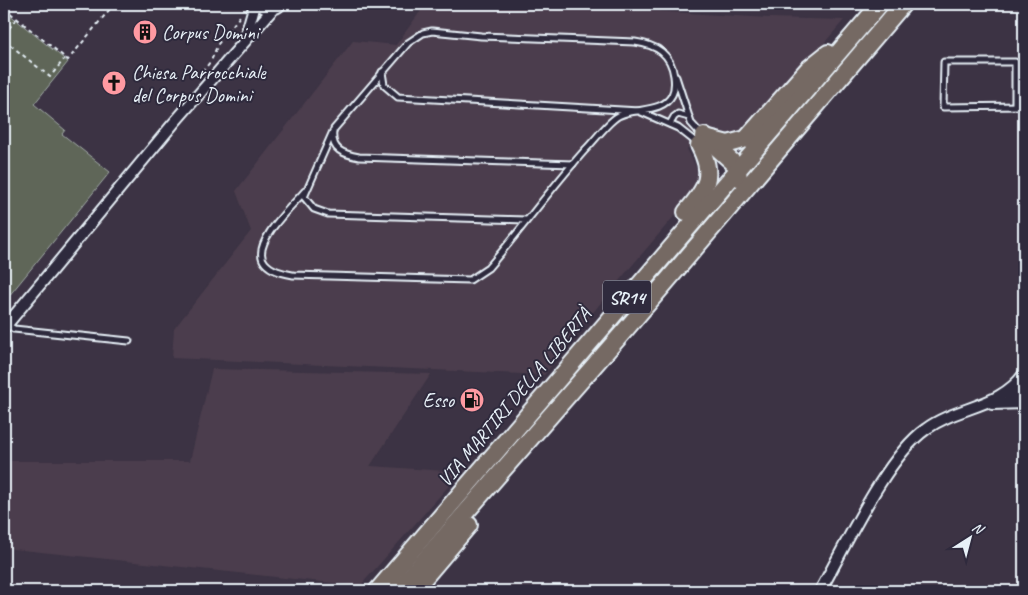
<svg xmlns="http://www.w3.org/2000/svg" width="1028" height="595" font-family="Caveat,sans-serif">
  <rect width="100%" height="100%" fill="#3c3344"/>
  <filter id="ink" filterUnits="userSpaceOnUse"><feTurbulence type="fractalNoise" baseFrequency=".02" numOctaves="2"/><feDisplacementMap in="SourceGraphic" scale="10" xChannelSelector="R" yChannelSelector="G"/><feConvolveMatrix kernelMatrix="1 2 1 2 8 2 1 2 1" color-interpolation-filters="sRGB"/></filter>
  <g filter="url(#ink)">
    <g fill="#4c3e4d">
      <path d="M 422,4 L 537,4 L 768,18 L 844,20 L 749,130 L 732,136 L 715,132 L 707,127 L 687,149 L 696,167 L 698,176 L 697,185 L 693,194 L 606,296 L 544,375 L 172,358 L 174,329 L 251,231 L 236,191 L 353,41 L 396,45 L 420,12 Z"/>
      <path d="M 212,369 L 431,374 L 370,466 L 461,472 L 360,586 L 4,548 L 4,461 L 190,461 Z"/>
    </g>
    <path fill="#5e6659" stroke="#a3aca8" d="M 4,10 L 68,62 L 34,104 L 65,130 L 62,134 L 110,172 L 4,302 Z"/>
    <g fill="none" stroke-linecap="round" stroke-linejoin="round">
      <defs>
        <g id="lane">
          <path d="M 382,72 L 384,85 L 398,97 L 639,111 L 678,128 L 697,143"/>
          <path d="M 676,77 L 691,123 L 701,134"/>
          <path d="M 1015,105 L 1015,62 L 944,62 L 943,107 L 1024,106"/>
          <path d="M 670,124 L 674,117 L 678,114 L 689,117"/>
          <path d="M 333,132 C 331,150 343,154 359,157 L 573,164"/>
          <path d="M 305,191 C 293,205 249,245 265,263 C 272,271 283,273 293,275 L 470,280 L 488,268 C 521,230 551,188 585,150 C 595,140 603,128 614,119 C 629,106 662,115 672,95 C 675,89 675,83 674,76 C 671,54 657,45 635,42 L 481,36 L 432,31 L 423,33 L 408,43 L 334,129 L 304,197 L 314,209 L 328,214 L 526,220"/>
          <path d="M 7,325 L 14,329 L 129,341"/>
        </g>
        <g id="street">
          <path d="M 259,4 C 266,11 275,11 281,4"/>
          <path d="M 246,35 L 255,4"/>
          <path d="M 4,328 L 173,124 L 272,10"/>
          <path d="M 1005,394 L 1024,394"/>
          <path d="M 992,404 L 1024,403"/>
          <path d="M 820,591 C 845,547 886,457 926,429 C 957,406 1000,408 1024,374"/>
        </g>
        <g id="primary">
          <path d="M 704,136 L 737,166 L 739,178"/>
          <path d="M 709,139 L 728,144 L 746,139 L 808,69 L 828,53"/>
          <path d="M 686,212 C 707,188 715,175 699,145"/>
          <path d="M 377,591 L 880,4"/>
          <path d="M 397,591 L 626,329 L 903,4"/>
          <path d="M 413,591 L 469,525"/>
        </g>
      </defs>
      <use href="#lane" stroke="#e8f1f8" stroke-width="9"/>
      <use href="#street" stroke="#e8f1f8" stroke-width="14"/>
      <use href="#primary" stroke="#e8f1f8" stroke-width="20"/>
      <g stroke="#e8f1f8" stroke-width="2" stroke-dasharray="4 4" stroke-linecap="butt">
        <path d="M 4,8 L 68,60 L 114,4"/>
        <path d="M 221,30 L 228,37"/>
        <path d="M 4,35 L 16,19"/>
        <path d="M 4,40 L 50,77 L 65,58"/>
        <path d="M 4,45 L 9,43"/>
        <path d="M 202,72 L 211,61 L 218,44 L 240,16"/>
      </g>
      <use href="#lane" stroke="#2f2a3d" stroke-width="5"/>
      <use href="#street" stroke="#2f2a3d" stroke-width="10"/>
      <use href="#primary" stroke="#756964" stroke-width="16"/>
    </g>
  </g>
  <defs>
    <symbol id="building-disc" viewBox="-11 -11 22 22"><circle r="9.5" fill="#ff9aa2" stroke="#2f2a3d"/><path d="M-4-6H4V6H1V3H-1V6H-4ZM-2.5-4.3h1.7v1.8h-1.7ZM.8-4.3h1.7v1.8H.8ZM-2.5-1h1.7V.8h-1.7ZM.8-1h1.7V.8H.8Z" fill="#111"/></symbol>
    <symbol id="church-disc" viewBox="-11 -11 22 22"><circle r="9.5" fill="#ff9aa2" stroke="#2f2a3d"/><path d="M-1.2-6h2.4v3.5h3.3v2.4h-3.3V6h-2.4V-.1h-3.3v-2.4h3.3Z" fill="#111"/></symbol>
    <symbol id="fuel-disc" viewBox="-11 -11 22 22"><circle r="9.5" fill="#ff9aa2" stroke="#2f2a3d"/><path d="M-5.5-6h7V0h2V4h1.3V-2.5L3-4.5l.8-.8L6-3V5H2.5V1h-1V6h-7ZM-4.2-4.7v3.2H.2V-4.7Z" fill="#111"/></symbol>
  </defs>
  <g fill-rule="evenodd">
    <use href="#building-disc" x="131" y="18" width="28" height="28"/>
    <use href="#church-disc" x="100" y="69" width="28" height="28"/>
    <use href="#fuel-disc" x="458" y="386" width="28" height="28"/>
  </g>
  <g text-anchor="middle" stroke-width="4" stroke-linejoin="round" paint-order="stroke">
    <rect fill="#2f2a3d" stroke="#b0b5c0" stroke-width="1" x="603" y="280.5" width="48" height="33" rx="4"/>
    <g font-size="19" font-weight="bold" fill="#e8f1f8">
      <text x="627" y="304">SR14</text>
    </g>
    <g font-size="20" fill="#e8f1f8" stroke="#2f2a3d" text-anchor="start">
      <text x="162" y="39">Corpus Domini</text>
      <text x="132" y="79">Chiesa Parrocchiale<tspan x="132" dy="23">del Corpus Domini</tspan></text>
      <text x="454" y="407" text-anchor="end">Esso</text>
    </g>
    <g font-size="20" fill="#e8f1f8" stroke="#2f2a3d">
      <text transform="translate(514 397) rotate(-50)" y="7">VIA MARTIRI DELLA LIBERTÀ</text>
    </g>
  </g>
  <rect width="1028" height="595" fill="none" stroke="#2f2a3d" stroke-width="20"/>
  <rect x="10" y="10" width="1008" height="575" fill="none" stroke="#e8f1f8" stroke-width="2" filter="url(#ink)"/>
  <g transform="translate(970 538) rotate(36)" stroke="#2f2a3d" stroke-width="4" paint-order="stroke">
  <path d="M0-4L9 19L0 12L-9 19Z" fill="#e8f1f8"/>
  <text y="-8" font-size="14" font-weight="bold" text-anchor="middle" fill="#e8f1f8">N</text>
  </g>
</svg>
